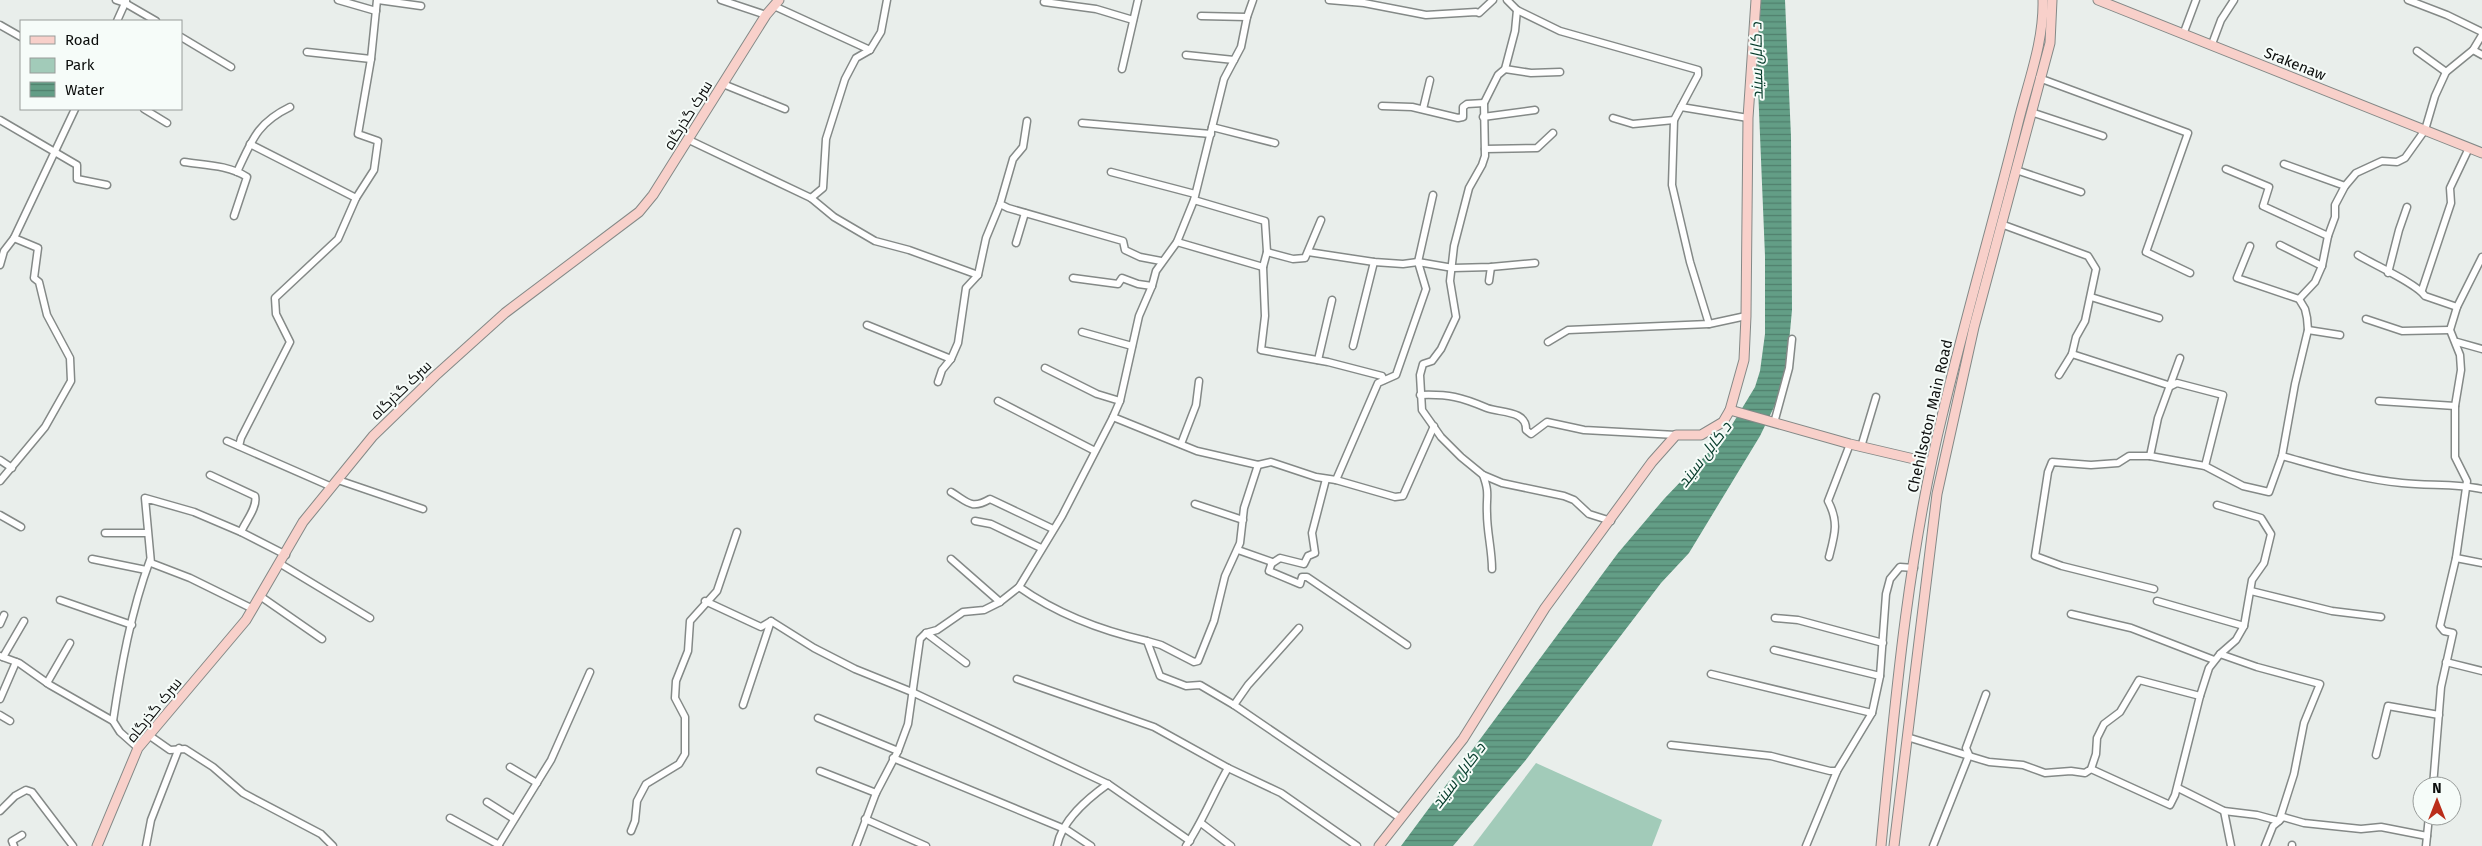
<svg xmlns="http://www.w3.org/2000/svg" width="2482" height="846" font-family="'Fira Sans',Cairo,sans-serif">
  <defs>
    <pattern id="water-rules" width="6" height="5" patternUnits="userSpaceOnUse" patternTransform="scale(1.25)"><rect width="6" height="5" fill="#639e86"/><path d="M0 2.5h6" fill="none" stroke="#507f6c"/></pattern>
  </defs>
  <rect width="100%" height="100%" fill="#e9eeeb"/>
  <path fill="#a2cbb9" d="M 1536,763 L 1662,820 L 1652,846 L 1473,846 Z"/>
  <path fill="url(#water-rules)" d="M 1761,0 L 1785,0 L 1791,137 L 1792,310 L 1787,364 L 1775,405 L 1760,436 L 1689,553 L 1661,583 L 1525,761 L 1453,846 L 1401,846 L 1618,553 L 1664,499 L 1727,433 L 1755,387 L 1760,371 L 1765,334 L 1765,256 L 1757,63 Z"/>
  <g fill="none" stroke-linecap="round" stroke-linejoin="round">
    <defs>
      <g id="street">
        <path d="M 116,0 L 125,3 L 156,21"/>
        <path d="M 338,0 L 376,11"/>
        <path d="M 378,0 L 421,6"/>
        <path d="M 721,0 L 766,15"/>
        <path d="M 1329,0 L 1364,3 L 1426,15 L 1476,12 L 1479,13 L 1493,0"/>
        <path d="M 1507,0 L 1517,10 L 1515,31 L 1505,69 L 1498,75 L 1484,103 L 1485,156 L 1482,165 L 1469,188 L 1454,246 L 1450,281 L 1456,317 L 1441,349 L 1432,361 L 1423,364 L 1420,375 L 1422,410 L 1441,437 L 1461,457 L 1483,475 L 1502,483 L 1564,496 L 1574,500 L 1589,514 L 1611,521"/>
        <path d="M 2408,0 L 2447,15 L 2482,32"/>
        <path d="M 1044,2 L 1096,9 L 1133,20"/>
        <path d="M 774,6 L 870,50"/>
        <path d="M 1517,10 L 1560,31 L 1698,70 L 1698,75 L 1674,120 L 1633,124 L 1613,118"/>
        <path d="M 1201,16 L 1247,17"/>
        <path d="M 117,21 L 126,1"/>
        <path d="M 0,25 L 21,37"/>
        <path d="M 2184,32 L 2196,0"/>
        <path d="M 181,37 L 231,67"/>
        <path d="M 2212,44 L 2221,20 L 2234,0"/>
        <path d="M 2473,50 L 2482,55"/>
        <path d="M 2417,51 L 2446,72"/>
        <path d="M 307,52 L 371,59 L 377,0"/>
        <path d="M 1186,55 L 1234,60"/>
        <path d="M 1122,69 L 1138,0"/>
        <path d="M 1505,69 L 1531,73 L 1560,72"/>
        <path d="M 2039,78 L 2188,133 L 2146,252 L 2190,273"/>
        <path d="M 723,84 L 785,109"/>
        <path d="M 1382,106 L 1412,107 L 1458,118 L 1463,117 L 1463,107 L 1467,104 L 1484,103"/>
        <path d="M 1681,107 L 1748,118"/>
        <path d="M 144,109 L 167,123"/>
        <path d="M 1423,109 L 1430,80"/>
        <path d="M 2031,112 L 2103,136"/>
        <path d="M 1483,117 L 1535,110"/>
        <path d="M 0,120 L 77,165 L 77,179 L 107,185"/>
        <path d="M 1674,120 L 1672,185 L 1690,262 L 1709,324"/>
        <path d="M 1027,121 L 1023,147 L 1013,159 L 1000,204 L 1008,208 L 1123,241 L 1125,250 L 1140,257 L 1161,261"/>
        <path d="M 1082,123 L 1211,134"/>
        <path d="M 1212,127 L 1275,143"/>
        <path d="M 689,140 L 811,198 L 834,217 L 875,241 L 909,250 L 978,275"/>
        <path d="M 250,144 L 356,198"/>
        <path d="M 1485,149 L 1537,148 L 1553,133"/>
        <path d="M 184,162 C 204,165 229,165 247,177 L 234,216"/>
        <path d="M 2284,164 L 2345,186"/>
        <path d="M 2226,169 L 2269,187 L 2263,206 L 2328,236"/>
        <path d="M 2016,170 L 2081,192"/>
        <path d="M 237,172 C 252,140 257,123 290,107"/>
        <path d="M 1111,172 L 1195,194"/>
        <path d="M 811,198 L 823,188 L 826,139 L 845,79 L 856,58 L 870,50 L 881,32 L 887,0"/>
        <path d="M 1194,200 L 1265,221 L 1267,252 L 1263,267 L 1265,316 L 1261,350 L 1328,362 L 1382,376 L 1384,380"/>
        <path d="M 2001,224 L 2088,256 L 2096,269 L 2085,321 L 2076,337 L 2072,354 L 2059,375"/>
        <path d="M 1177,242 L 1263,267"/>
        <path d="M 1016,243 L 1025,213"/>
        <path d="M 2280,245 L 2322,266"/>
        <path d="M 1267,252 L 1293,259 L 1305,258 L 1321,220"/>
        <path d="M 1308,252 L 1374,262 L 1403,264 L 1418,262 L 1453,268 L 1491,267 L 1535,263"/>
        <path d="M 2358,255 C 2374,265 2416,283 2425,296 L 2457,307"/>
        <path d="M 0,265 L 4,251 L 14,238 L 75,109"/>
        <path d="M 2388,273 L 2399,230 L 2407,207"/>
        <path d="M 1073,278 L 1118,284 L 1122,278 L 1138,284 L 1152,286"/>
        <path d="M 1489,281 L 1491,267"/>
        <path d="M 2422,290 L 2451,203 L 2450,188 L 2469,148"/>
        <path d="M 2091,297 L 2159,318"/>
        <path d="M 2299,299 L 2315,282 L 2322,266 L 2328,236 L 2335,217 L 2335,205 L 2345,186 L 2356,173 L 2382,161 L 2397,162 L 2405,158 L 2425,130 L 2435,96 L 2446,72 L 2473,50 L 2482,35"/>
        <path d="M 2366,319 L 2402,331 L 2450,330"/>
        <path d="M 867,325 L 951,359"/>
        <path d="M 2308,330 L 2340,335"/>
        <path d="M 1082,332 L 1132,346"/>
        <path d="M 1548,342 L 1568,330 L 1709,324 L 1746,316"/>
        <path d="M 2457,342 L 2482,349"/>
        <path d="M 1353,346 L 1374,262"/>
        <path d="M 2072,354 L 2171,386 L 2177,383 L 2223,395 L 2205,466"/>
        <path d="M 1318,360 L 1332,300"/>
        <path d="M 1045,368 L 1097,394 L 1120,401"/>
        <path d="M 938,382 L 942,370 L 951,359 L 958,343 L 966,288 L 978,275 L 986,238 L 1000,204"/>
        <path d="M 1420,395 C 1449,394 1461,397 1487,408 C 1500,413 1527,410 1526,430 L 1531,434 L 1547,422 L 1584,430 L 1676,435"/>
        <path d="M 998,401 L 1095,451"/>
        <path d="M 2379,401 L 2455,406"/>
        <path d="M 1113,417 L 1197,451 L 1258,465 L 1271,462 L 1316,477 L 1336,480 L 1395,497 L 1403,496 L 1434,426"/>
        <path d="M 1774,423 L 1789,368 L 1792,339"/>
        <path d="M 227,441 L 332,487"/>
        <path d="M 1181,444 L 1196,405 L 1199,381"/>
        <path d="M 239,446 L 241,438 L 290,342 L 276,314 L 275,298 L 338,239 L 356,198 L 374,170 L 378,141 L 358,134 L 371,59"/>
        <path d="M 1861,447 L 1876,397"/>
        <path d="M 2150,456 L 2158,418 L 2180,358"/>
        <path d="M 2282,456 C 2322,467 2360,479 2402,483 C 2429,486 2456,483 2482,489"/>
        <path d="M 0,460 L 12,468"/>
        <path d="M 210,475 L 255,496 C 258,507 245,522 241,532"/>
        <path d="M 1483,475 C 1490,494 1486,496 1487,514 C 1487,532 1492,550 1492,569"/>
        <path d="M 338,480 L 423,509"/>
        <path d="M 1336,480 L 1378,383 L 1396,375 L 1426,289 L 1418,262 L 1433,195"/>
        <path d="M 0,481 L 45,427 L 71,381 L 70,358 L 47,315 L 39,282 L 34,278 L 38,248 L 14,238"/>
        <path d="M 951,492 C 968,502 971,510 990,499 L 1053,529"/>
        <path d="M 1195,504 L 1243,520"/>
        <path d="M 0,515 L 21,527"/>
        <path d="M 975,521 L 991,524 L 1041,548"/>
        <path d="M 105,533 L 147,533"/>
        <path d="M 1238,550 L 1272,562 L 1269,571 L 1300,584 L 1302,577 L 1307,577 L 1407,645"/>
        <path d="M 1829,557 C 1835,534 1839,522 1828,501 L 1850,444"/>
        <path d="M 2456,558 L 2482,563"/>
        <path d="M 92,559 L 146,570"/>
        <path d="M 951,559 L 1000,602"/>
        <path d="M 279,563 L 370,618"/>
        <path d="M 1271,564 L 1280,558 L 1304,564 L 1308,556 L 1315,553 L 1312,533 L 1326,479"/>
        <path d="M 1019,587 C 1056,613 1103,631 1147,641 L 1160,676 L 1186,686 L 1200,685 L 1234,705 L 1400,818"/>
        <path d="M 2154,589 L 2062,566 L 2035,556 L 2048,472 L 2052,462 L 2091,465 L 2118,463 L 2129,456 L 2150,456 L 2205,466 L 2243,486 L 2269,492 L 2282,456 L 2295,384 L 2308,330 L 2307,318 L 2305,309 L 2299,299 L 2237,278 L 2250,246"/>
        <path d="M 2251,591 L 2332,611 L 2381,617"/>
        <path d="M 260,596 L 322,639"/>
        <path d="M 60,600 L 132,625"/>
        <path d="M 705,601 L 761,627 L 771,621 L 814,648 L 855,669 L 912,692 L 1108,784 L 1190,841"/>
        <path d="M 2157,601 L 2244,626"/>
        <path d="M 253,609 L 190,578 L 151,563 L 145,498 L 194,512 L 241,532 L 286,555"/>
        <path d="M 2071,614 L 2131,628 L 2214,660"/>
        <path d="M 1775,618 L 1798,620 L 1883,643"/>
        <path d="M 0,624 L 4,615"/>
        <path d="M 926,633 L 966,663"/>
        <path d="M 1147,641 L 1161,645 L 1194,662 L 1198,661 L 1214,621 L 1225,576 L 1240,543 L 1244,508 L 1258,465"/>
        <path d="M 1774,650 L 1880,676"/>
        <path d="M 2220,654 L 2257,667 L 2320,684 L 2304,723 L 2294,774 L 2279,821 L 2273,826 L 2265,846"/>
        <path d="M 0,656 L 19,663 L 50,685 L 113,721 L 120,732 L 138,748"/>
        <path d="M 3,657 L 24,621"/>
        <path d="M 2446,662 L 2482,671"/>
        <path d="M 1711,674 L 1872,713"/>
        <path d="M 1017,679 L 1154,727 L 1228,768 L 1281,793 L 1357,846"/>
        <path d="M 47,683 L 70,643"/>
        <path d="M 0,699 L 16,662"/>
        <path d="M 743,705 L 771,621"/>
        <path d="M 1234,705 L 1248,685 L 1299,628"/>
        <path d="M 0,715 L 10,721"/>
        <path d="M 818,718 L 898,751"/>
        <path d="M 113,721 C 121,667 131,611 150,560"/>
        <path d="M 150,736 L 170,750 L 185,749 L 213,767 L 243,793 L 321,834 L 333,846"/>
        <path d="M 1907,737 L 1989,762 L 2023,765 L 2045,773 L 2071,771 L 2085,773 L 2091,769 L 2096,754 L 2097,738 L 2104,724 L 2120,712 L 2139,680 L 2200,696"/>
        <path d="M 1671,745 L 1771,756 L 1830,771 L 1837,771"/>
        <path d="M 2376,755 L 2388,706 L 2439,715"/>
        <path d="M 893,758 L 1067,830 L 1091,846"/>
        <path d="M 510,767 L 537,783"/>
        <path d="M 2091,769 L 2170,805 L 2175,795 L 2200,696 L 2209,668 L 2220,654 L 2236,640 L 2244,626 L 2252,580 L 2264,563 L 2271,534 L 2261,518 L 2217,505"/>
        <path d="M 820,771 L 876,793"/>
        <path d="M 2433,786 L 2441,687 L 2453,633 L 2444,631 L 2440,626 L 2456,558 L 2467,481 L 2455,457 L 2455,406 L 2461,370 L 2460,355 L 2450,330 L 2457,307 L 2482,257"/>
        <path d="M 2178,788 L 2224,811 L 2257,815 L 2279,821 L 2283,817 L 2304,823 L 2361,829 L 2381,827 L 2427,836"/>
        <path d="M 487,802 L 514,819"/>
        <path d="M 0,811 L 15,796 L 26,790 L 32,792 L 73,846"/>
        <path d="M 2224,811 L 2231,846"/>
        <path d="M 450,818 L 499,845"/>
        <path d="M 865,819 L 926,846"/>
        <path d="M 1201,823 L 1231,846"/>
        <path d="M 631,831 L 635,821 L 637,801 L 646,784 L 679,764 L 685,754 L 685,717 L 675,698 L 676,681 L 688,651 L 690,621 L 717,591 L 737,532"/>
        <path d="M 14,846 L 12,841 L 22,835"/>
        <path d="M 146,846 L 151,820 L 179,748"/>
        <path d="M 498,846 L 551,760 L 590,672"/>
        <path d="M 856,846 L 876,793 L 898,751 L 908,724 L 920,639 L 926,633 L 937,630 L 963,612 L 984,610 L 1000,602 L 1019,587 L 1062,516 L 1113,417 L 1120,401 L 1139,316 L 1152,286 L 1156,271 L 1177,242 L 1194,200 L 1224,79 L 1241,47 L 1247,17 L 1253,0"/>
        <path d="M 1057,846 C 1062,820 1087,799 1108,784"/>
        <path d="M 1186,846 C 1203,821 1213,794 1228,768"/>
        <path d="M 1806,846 L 1837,771 L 1872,713 L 1880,676 L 1886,594 L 1890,579 L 1900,567 L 1914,568"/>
        <path d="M 1933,846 L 1969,755 L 1966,748 L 1986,694"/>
        <path d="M 2292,846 L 2292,845"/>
        <path d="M 2426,846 L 2429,816"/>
      </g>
      <g id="secondary">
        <path d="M 2098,0 L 2482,153"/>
        <path d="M 1730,410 L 1850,444 L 1931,463"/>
        <path d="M 97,846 L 138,748 L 246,620 L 303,522 L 373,436 L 435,376 L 505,313 L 639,212 L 653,195 L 766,15 L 779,0"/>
        <path d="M 1379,846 L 1463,739 L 1545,608 L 1652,462 L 1676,435 L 1701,435 L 1723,422 L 1730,410 L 1744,360 L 1746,316 L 1748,118 L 1756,0"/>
        <path d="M 1881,846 C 1895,701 1908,554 1943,412 C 1966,315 1994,220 2018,123 C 2028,82 2044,42 2043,0"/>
        <path d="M 1894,846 L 1937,494 L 1974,327 L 2050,43 L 2052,0"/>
      </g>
    </defs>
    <use href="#street" stroke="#848987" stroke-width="9"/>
    <use href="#secondary" stroke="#848987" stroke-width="11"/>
    <use href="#street" stroke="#fff" stroke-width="6"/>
    <use href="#secondary" stroke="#f8d0ca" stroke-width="9"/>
  </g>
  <g text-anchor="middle" stroke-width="4" stroke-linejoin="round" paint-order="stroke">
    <g font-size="15" fill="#0b0d0c" stroke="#f6fcf9">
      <text transform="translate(2295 64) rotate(22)" y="5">Srakenaw</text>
      <text transform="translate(688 115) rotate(-58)" y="5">سرک گذرگاه</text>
      <text transform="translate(401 390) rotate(-44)" y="5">سرک گذرگاه</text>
      <text transform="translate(1930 416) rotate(-77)" y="5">Chehilsoton Main Road</text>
      <text transform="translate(154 710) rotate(-51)" y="5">سرک گذرگاه</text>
    </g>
    <g font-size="16" font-style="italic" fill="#033928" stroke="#f6fcf9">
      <text transform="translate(1756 61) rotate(-91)" y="6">د کابل سيند</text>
      <text transform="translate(1704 454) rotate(-53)" y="6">د کابل سيند</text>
      <text transform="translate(1458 775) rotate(-53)" y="6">د کابل سيند</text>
    </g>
  </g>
  <rect x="20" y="20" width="162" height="90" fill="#f6fcf9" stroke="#989c9a"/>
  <rect x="30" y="36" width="25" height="8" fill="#f8d0ca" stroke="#989c9a"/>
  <text x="65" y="45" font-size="15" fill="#0b0d0c">Road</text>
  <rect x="30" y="58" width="25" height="15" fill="#a2cbb9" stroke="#989c9a"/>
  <text x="65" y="70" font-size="15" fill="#0b0d0c">Park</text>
  <rect x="30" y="82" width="25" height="15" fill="url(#water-rules)" stroke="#989c9a"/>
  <text x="65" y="95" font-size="15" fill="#0b0d0c">Water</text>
  <g transform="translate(2437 801)"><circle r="24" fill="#f6fcf9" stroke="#989c9a"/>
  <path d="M0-4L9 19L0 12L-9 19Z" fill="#ba2d1a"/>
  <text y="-8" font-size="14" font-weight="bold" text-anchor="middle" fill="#0b0d0c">N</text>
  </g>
</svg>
